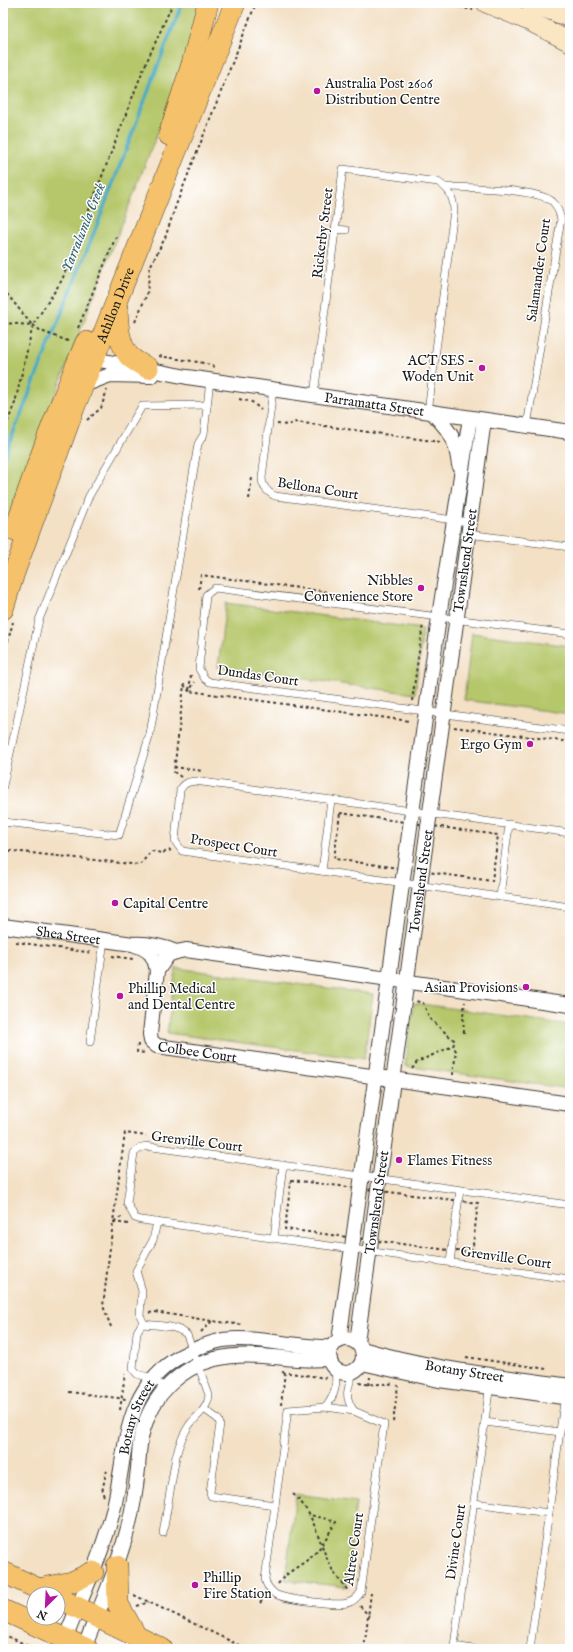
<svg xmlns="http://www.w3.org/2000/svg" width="573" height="1652" font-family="'IM FELL English',serif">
  <rect width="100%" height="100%" fill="#fff"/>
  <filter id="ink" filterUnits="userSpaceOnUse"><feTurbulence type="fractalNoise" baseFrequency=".025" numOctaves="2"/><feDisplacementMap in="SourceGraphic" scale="8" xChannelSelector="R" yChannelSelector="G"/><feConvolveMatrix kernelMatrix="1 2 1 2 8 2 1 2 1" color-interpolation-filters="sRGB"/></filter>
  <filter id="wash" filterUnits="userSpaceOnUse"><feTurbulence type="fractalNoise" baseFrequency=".012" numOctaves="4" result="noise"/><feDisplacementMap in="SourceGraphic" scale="16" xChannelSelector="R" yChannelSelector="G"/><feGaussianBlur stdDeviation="0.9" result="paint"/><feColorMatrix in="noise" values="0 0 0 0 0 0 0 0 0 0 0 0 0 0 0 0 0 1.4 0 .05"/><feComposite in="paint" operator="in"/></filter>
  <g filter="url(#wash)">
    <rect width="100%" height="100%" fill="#f3e0c5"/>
    <g fill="#b5c76a" stroke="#687243">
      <path d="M 3,3 L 204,3 L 194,39 L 21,483 L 3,539 Z"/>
      <path d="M 226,603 L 423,629 L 415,694 L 218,667 Z"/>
      <path d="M 472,633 L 570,646 L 570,714 L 464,700 Z"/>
      <path d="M 176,968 L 373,994 L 364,1059 L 167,1033 Z"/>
      <path d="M 414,1003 L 570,1025 L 570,1089 L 405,1066 Z"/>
      <path d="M 296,1494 L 356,1502 L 346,1587 L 285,1580 Z"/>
    </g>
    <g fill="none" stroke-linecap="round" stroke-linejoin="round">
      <path stroke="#45aac5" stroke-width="3.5" d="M 3,459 L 99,220 L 182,3"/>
    </g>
  </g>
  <g filter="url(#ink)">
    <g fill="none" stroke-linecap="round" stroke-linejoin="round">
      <defs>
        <g id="lane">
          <path d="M 446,187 C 466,187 541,189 553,202 C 558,207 559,213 561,219 L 527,426"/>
          <path d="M 335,229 L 346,230"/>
          <path d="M 273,389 L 262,478 C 262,487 267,492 275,496 L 469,522"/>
          <path d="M 314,395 L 343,169 L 438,182 C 449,189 453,196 454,210 L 428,412"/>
          <path d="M 468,534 L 570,547"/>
          <path d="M 570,634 L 215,588 L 206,595 L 199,669 L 205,679 L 210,682 L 570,731"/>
          <path d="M 3,786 L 39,620 L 89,496 L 142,406 L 207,405"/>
          <path d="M 3,822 L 119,835 L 150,734 L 198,444 L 204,434 L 210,380"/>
          <path d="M 570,833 L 195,781 C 188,782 184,783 180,790 L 175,841 L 182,851 L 570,907"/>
          <path d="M 322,871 L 331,800"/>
          <path d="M 500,897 L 509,824"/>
          <path d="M 90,1042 L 104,940"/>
          <path d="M 570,1205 L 145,1146 L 139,1149 L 134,1153 L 127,1203 L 135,1218 L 141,1220 L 570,1279"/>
          <path d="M 274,1238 L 283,1165"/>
          <path d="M 450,1262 L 460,1190"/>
          <path d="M 144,1324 L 140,1315 L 142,1291 L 136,1271 L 153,1240 L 157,1222"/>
          <path d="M 354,1371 C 348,1387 343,1396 354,1411"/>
          <path d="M 326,1407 L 354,1411 L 384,1424 L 361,1592 C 357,1598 353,1602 347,1603 C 337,1606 283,1599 275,1594 C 270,1590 266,1585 265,1579 L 288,1410 Z"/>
          <path d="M 326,1407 C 336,1393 337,1385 335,1368"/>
          <path d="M 204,1409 L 218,1419 L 220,1424 L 210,1492 L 211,1496 L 275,1505"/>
          <path d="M 485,1422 L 560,1432"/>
          <path d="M 474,1503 L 549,1513"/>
          <path d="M 163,1533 L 176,1456 C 179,1445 183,1434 190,1424 C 198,1415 208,1408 209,1395 L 187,1335 C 178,1325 157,1326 144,1324 L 141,1325 L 137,1332 L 133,1369 L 137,1374 L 152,1378 L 166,1388"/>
          <path d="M 473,1649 L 454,1646 L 490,1384"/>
          <path d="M 530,1649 L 565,1395"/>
        </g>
        <g id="street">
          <path id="s1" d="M 94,359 L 187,377 L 570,432"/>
          <path d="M 84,385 L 110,375 L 151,376"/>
          <path d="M 432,412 C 451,433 455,436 459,465"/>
          <path id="s2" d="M 3,926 L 133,944 C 149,943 161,946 176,952"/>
          <path d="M 135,945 C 150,950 154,955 157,971"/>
          <path id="s3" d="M 570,1005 L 186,950 L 176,952 L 168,955 L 157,971 L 150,1034 L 151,1041 L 157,1046 L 570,1104"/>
          <circle cx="346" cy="1356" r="17"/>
          <path d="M 339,1341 L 440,610 L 470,418"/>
          <path id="s4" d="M 357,1342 L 484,420"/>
          <path id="s5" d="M 362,1349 C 430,1369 500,1376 570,1386"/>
          <path d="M 362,1363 L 439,1380 L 570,1398"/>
          <path id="s6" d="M 65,1639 C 82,1596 102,1555 113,1511 C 128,1453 120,1390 181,1356 C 194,1349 208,1343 223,1340 C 258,1335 296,1349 332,1347"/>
          <path d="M 84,1648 C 100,1608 117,1569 128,1528 C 133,1509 136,1488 138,1469 C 139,1456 139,1442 143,1430 C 153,1394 180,1368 215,1359 C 243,1352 269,1357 297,1359 C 307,1360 319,1359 330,1359"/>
        </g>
        <g id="secondary">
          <path d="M 486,3 L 531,22 L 570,42"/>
          <path d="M 531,3 L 570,18"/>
        </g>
        <g id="primary">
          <path d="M 169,135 L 192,64 L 208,3"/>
          <path d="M 117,308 C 118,324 118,342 129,356 C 134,361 142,365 148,368"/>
          <path d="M 15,531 C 35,467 60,404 86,342"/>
          <path id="s7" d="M 3,609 L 14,573 L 74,408 L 235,3"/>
          <path d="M 117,1566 L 118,1604 L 136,1636"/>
          <path d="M 3,1572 L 49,1594"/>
          <path d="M 39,1589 L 72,1582 L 93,1572"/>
          <path d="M 58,1598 L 162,1649"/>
          <path d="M 3,1610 L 87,1649"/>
        </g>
      </defs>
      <use href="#lane" stroke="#3c3935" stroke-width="8"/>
      <use href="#street" stroke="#3c3935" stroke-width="16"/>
      <use href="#secondary" stroke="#3c3935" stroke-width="20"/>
      <use href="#primary" stroke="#3c3935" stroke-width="22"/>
      <g stroke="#3c3935" stroke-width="2" stroke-dasharray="3 3" stroke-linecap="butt">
        <path d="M 442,3 L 473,10"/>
        <path d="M 3,289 L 32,325"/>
        <path d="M 135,322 L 147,294 L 150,267 L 165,238 L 176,205 L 256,3"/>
        <path d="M 3,323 L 33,325 L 41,331 L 68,341"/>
        <path d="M 78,328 L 117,234"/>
        <path d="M 159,356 L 204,363 L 215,367"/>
        <path d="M 239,399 L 252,402 L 261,410"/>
        <path d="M 87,420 L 101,408 L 107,390"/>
        <path d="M 277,424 L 288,425 L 296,422 L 440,442"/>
        <path d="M 3,433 L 15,403 L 33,325 L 62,280 L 143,70 L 173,3"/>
        <path d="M 249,499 L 252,478"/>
        <path d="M 199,589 L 201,575 L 329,592"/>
        <path d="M 3,659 L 13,622"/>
        <path d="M 191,675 L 189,691 L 409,721"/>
        <path d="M 412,701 L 423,624"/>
        <path d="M 454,727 L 570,742"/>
        <path d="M 174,767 L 203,771"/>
        <path d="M 181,777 L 174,772 L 184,685 L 189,691 L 195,682"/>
        <path d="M 340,813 L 498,835 L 492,881 L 334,859 Z"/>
        <path d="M 3,850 L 140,865 L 151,851 L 162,853 L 171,850"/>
        <path d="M 16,942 L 93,953"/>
        <path d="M 112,956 L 133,959"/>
        <path d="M 464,1033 L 463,1016 L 465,1002"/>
        <path d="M 138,1044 L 137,1052 L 145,1053"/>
        <path d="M 412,1069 L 417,1062 L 453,1046 L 455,1041 L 430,1019 L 423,1003 L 416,1001"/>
        <path d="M 453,1075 L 456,1051 L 453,1046"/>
        <path d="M 291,1180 L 478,1203 L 472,1253 L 285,1229 Z"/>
        <path d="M 128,1224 L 113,1222 L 125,1133 L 146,1136"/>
        <path d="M 149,1313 L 155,1312 L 212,1321"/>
        <path d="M 111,1327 L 103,1306 L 113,1222 L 123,1216"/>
        <path d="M 201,1332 L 212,1321 L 243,1325"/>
        <path d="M 466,1357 L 547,1369"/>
        <path d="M 282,1372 L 327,1378"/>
        <path d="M 359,1383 C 371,1386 382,1383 394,1384"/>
        <path d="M 369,1385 L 370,1377"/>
        <path d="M 69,1392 L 126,1399"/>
        <path d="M 281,1405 L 285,1372"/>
        <path d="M 120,1410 L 125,1374"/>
        <path d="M 393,1422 L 398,1385"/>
        <path d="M 293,1494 C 316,1514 318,1543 332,1569 C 336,1577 343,1584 349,1592"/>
        <path d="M 104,1496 L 102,1492 L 106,1473 L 107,1471"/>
        <path d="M 278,1584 C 286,1572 299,1567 310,1558 C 321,1549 328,1534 336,1522 L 327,1519 L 310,1515"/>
        <path d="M 134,1595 L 247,1649"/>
        <path d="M 260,1603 L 265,1597"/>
        <path d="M 137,1606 L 149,1602"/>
        <path d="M 360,1606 L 369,1616"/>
        <path d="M 3,1634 L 35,1649"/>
        <path d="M 364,1649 L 371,1593"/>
      </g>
      <use href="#lane" stroke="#fff" stroke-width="7"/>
      <use href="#street" stroke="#fff" stroke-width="14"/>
      <use href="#secondary" stroke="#fbe6c4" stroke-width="19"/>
      <use href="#primary" stroke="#f5c16b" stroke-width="21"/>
    </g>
  </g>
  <g fill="#b5179e" stroke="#fff" stroke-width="1.5">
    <circle cx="317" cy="91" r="4"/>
    <circle cx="482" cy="368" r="4"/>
    <circle cx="421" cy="588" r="4"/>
    <circle cx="530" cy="744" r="4"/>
    <circle cx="115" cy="903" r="4"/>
    <circle cx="526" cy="987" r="4"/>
    <circle cx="120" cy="996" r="4"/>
    <circle cx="399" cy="1160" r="4"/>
    <circle cx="195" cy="1585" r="4"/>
  </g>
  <g text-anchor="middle" stroke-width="3" stroke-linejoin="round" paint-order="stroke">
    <g font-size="14" fill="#1c1c1c" stroke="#fff" text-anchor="start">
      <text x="325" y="88">Australia Post 2606<tspan x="325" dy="16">Distribution Centre</tspan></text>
      <text x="474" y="365" text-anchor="end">ACT SES -<tspan x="474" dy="16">Woden Unit</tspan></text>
      <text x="413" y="585" text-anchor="end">Nibbles<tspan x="413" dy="16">Convenience Store</tspan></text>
      <text x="522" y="749" text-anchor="end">Ergo Gym</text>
      <text x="123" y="908">Capital Centre</text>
      <text x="518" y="992" text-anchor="end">Asian Provisions</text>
      <text x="128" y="993">Phillip Medical<tspan x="128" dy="16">and Dental Centre</tspan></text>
      <text x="407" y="1165">Flames Fitness</text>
      <text x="203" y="1582">Phillip<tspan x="203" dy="16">Fire Station</tspan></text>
    </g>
    <g font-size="14" fill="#1c1c1c" stroke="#fff">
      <text transform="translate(322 233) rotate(-83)" y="5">Rickerby Street</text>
      <text transform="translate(538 270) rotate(-82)" y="5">Salamander Court</text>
      <text dy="5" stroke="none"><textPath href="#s7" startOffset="324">Athllon Drive</textPath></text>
      <text dy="5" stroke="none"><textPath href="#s1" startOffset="284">Parramatta Street</textPath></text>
      <text transform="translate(318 488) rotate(9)" y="5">Bellona Court</text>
      <text dy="5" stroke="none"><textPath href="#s4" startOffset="789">Townshend Street</textPath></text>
      <text transform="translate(258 675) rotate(8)" y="5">Dundas Court</text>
      <text transform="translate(234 845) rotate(9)" y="5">Prospect Court</text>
      <text dy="5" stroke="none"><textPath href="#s4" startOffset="465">Townshend Street</textPath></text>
      <text dy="5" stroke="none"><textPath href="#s2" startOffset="66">Shea Street</textPath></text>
      <text dy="5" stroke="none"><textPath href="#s3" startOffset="545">Colbee Court</textPath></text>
      <text transform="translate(197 1141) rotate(7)" y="5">Grenville Court</text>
      <text dy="5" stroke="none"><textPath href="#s4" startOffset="141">Townshend Street</textPath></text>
      <text transform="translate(506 1257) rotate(8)" y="5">Grenville Court</text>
      <text dy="5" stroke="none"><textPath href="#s5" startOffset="105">Botany Street</textPath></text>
      <text dy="5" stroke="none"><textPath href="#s6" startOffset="234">Botany Street</textPath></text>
      <text transform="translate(455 1542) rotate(-82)" y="5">Divine Court</text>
      <text transform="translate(353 1549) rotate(-82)" y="5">Altree Court</text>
    </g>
    <g font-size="15" font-style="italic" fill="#306370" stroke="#fff">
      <text transform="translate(83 227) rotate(-68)" y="5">Yarralumla Creek</text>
    </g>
  </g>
  <rect width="573" height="1652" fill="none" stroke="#fff" stroke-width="16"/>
  <g transform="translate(46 1606) rotate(204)"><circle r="19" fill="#ffffff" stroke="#a4a4a4"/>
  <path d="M0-3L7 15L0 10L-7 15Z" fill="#b5179e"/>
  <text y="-6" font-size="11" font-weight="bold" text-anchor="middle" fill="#1c1c1c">N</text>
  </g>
</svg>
